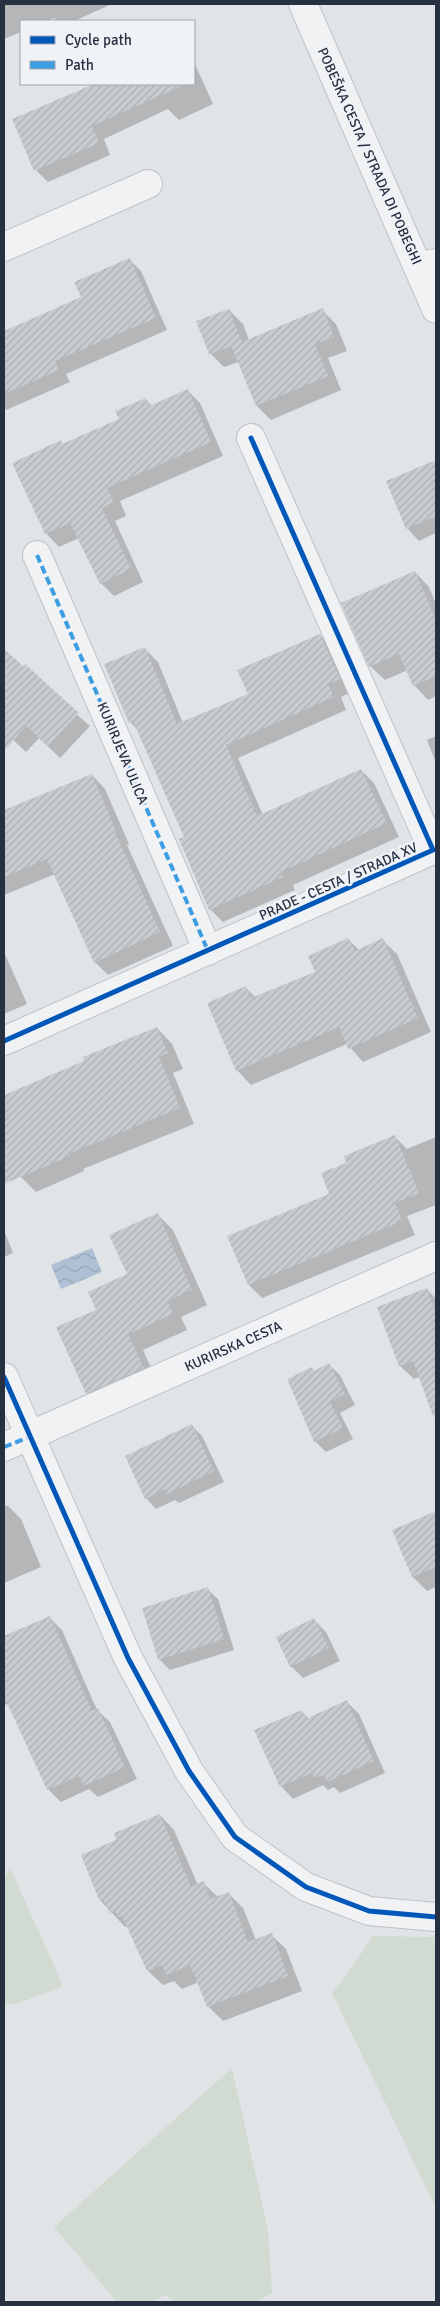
<svg xmlns="http://www.w3.org/2000/svg" width="440" height="2306" font-family="Signika,sans-serif">
  <defs>
    <pattern id="water-waves" width="16" height="10" patternUnits="userSpaceOnUse" patternTransform="scale(1.25)"><rect width="16" height="10" fill="#adc0d4"/><path d="M0 5q4-4 8 0t8 0" fill="none" stroke="#95a5b7"/></pattern>
    <pattern id="building-hatch" width="6" height="6" patternUnits="userSpaceOnUse" patternTransform="scale(1.25)"><rect width="6" height="6" fill="#c9cccf"/><path d="M-1 1l2-2M0 6l6-6M5 7l2-2" fill="none" stroke="#adb0b3"/></pattern>
  </defs>
  <rect width="100%" height="100%" fill="#e1e4e7"/>
  <g fill="#d1dbd1">
    <path d="M 10,1868 L 58,1974 L 62,1987 L 16,2004 L 4,2004 L 4,1878 Z"/>
    <path d="M 373,1936 L 436,1937 L 436,2208 L 332,1993 L 345,1977 Z"/>
    <path d="M 232,2068 L 268,2230 L 272,2293 L 256,2302 L 175,2302 L 166,2295 L 151,2302 L 117,2302 L 54,2227 Z"/>
  </g>
  <path fill="url(#water-waves)" d="M 92,1248 L 102,1272 L 61,1289 L 51,1265 Z"/>
  <g fill="#0003">
    <path d="M 4,4 L 112,4 L 74,21 L 57,21 L 54,18 L 46,21 L 21,21 L 21,32 L 4,39 Z"/>
    <path d="M 194,62 L 213,104 L 179,120 L 168,109 L 104,139 L 110,155 L 48,182 L 36,170 L 14,120 L 97,84 L 194,84 Z"/>
    <path d="M 129,259 L 141,271 L 167,330 L 66,374 L 70,382 L 6,410 L 4,407 L 4,332 L 83,298 Z"/>
    <path d="M 229,310 L 243,324 L 249,340 L 322,310 L 336,324 L 347,351 L 328,358 L 341,390 L 271,420 L 257,406 L 239,362 L 224,367 L 210,353 Z"/>
    <path d="M 187,390 L 200,403 L 223,456 L 120,501 L 126,516 L 115,521 L 143,582 L 114,596 L 101,583 L 79,538 L 59,547 L 46,533 L 60,442 L 63,445 L 120,420 L 145,399 L 152,406 Z"/>
    <path d="M 436,461 L 436,533 L 419,541 L 407,528 L 387,482 Z"/>
    <path d="M 415,572 L 429,587 L 436,604 L 436,696 L 428,700 L 414,685 L 408,670 L 385,680 L 370,666 Z"/>
    <path d="M 320,635 L 333,648 L 352,692 L 341,697 L 346,710 L 238,758 L 263,815 L 361,770 L 374,783 L 399,837 L 293,885 L 295,890 L 223,922 L 210,909 L 185,837 L 139,731 L 130,722 L 145,649 L 158,662 L 183,723 L 249,694 Z"/>
    <path d="M 4,650 L 90,726 L 60,758 L 39,738 L 26,752 L 4,731 Z"/>
    <path d="M 436,736 L 436,763 L 427,740 Z"/>
    <path d="M 92,775 L 105,789 L 129,844 L 127,845 L 173,946 L 108,975 L 95,962 L 55,874 L 4,895 L 4,812 Z"/>
    <path d="M 348,939 L 359,950 L 382,940 L 397,954 L 431,1032 L 363,1062 L 347,1044 L 251,1085 L 237,1070 L 246,988 L 256,998 L 316,973 Z"/>
    <path d="M 4,952 L 27,1004 L 4,1014 Z"/>
    <path d="M 157,1028 L 172,1044 L 183,1069 L 173,1073 L 194,1124 L 83,1169 L 84,1171 L 36,1192 L 20,1176 L 15,1163 L 4,1168 L 4,1097 L 86,1062 Z"/>
    <path d="M 395,1137 L 407,1149 L 436,1137 L 436,1205 L 407,1216 L 415,1235 L 262,1298 L 249,1285 L 331,1195 L 348,1163 Z"/>
    <path d="M 158,1215 L 173,1230 L 207,1305 L 181,1317 L 187,1330 L 143,1350 L 158,1383 L 102,1408 L 87,1393 L 98,1310 L 128,1275 Z"/>
    <path d="M 4,1230 L 13,1253 L 4,1257 Z"/>
    <path d="M 427,1289 L 436,1299 L 436,1420 L 420,1377 L 414,1379 L 400,1366 Z"/>
    <path d="M 329,1365 L 340,1375 L 355,1405 L 340,1413 L 353,1439 L 326,1452 L 315,1441 L 311,1368 L 315,1372 Z"/>
    <path d="M 192,1426 L 202,1436 L 224,1482 L 179,1503 L 175,1500 L 156,1509 L 146,1498 Z"/>
    <path d="M 7,1505 L 21,1519 L 41,1567 L 4,1583 L 4,1507 Z"/>
    <path d="M 436,1512 L 436,1587 L 427,1591 L 413,1577 L 394,1531 Z"/>
    <path d="M 207,1589 L 218,1599 L 234,1650 L 170,1670 L 160,1660 L 144,1609 Z"/>
    <path d="M 50,1618 L 62,1630 L 97,1710 L 110,1722 L 137,1779 L 98,1797 L 89,1789 L 61,1802 L 49,1790 L 10,1707 L 7,1704 L 4,1705 L 4,1638 Z"/>
    <path d="M 314,1620 L 326,1632 L 340,1661 L 303,1678 L 291,1666 Z"/>
    <path d="M 347,1702 L 359,1714 L 385,1773 L 340,1793 L 334,1787 L 328,1790 L 323,1785 L 293,1799 L 281,1786 L 301,1711 L 309,1719 Z"/>
    <path d="M 160,1815 L 174,1830 L 198,1885 L 203,1883 L 218,1897 L 228,1893 L 243,1908 L 256,1940 L 271,1935 L 286,1949 L 302,1991 L 223,2021 L 208,2006 L 199,1982 L 182,1989 L 174,1981 L 163,1985 L 148,1971 L 128,1926 L 125,1927 L 100,1900 L 82,1855 L 118,1841 Z"/>
  </g>
  <g fill="url(#building-hatch)">
    <path d="M 94,84 L 186,84 L 92,126 L 99,143 L 34,171 L 12,119 Z"/>
    <path d="M 130,258 L 156,318 L 55,361 L 59,370 L 4,394 L 4,331 L 81,297 L 74,282 Z"/>
    <path d="M 323,308 L 334,337 L 315,344 L 328,376 L 256,406 L 231,346 L 233,346 L 209,354 L 196,321 L 229,309 L 242,342 Z"/>
    <path d="M 188,389 L 211,442 L 107,488 L 114,503 L 102,508 L 131,569 L 100,584 L 70,523 L 45,534 L 12,463 L 61,440 L 62,444 L 119,419 L 115,411 L 146,398 L 149,406 Z"/>
    <path d="M 436,460 L 436,516 L 406,529 L 386,481 Z"/>
    <path d="M 415,571 L 436,620 L 436,676 L 413,686 L 399,654 L 369,667 L 341,603 Z"/>
    <path d="M 320,634 L 340,679 L 328,684 L 334,697 L 226,745 L 257,816 L 361,769 L 387,823 L 281,872 L 283,877 L 209,910 L 179,839 L 184,837 L 133,721 L 129,723 L 104,664 L 145,647 L 177,724 L 248,694 L 237,670 Z"/>
    <path d="M 4,649 L 24,667 L 25,664 L 79,713 L 48,746 L 26,726 L 4,751 Z"/>
    <path d="M 92,774 L 116,831 L 115,832 L 160,932 L 94,963 L 47,859 L 4,877 L 4,810 Z"/>
    <path d="M 348,938 L 355,951 L 383,938 L 418,1018 L 348,1049 L 339,1027 L 236,1071 L 207,1003 L 246,986 L 251,998 L 315,972 L 308,956 Z"/>
    <path d="M 157,1027 L 168,1053 L 159,1057 L 180,1108 L 69,1154 L 70,1156 L 4,1184 L 4,1095 L 84,1061 L 83,1057 Z"/>
    <path d="M 395,1135 L 419,1193 L 395,1203 L 402,1221 L 248,1285 L 227,1236 L 329,1194 L 321,1173 L 346,1163 L 344,1156 Z"/>
    <path d="M 158,1213 L 192,1290 L 167,1301 L 173,1314 L 128,1334 L 144,1368 L 86,1394 L 56,1327 L 96,1310 L 88,1292 L 127,1274 L 109,1235 Z"/>
    <path d="M 427,1288 L 436,1313 L 436,1416 L 433,1416 L 413,1361 L 399,1366 L 377,1307 Z"/>
    <path d="M 329,1363 L 345,1394 L 330,1402 L 343,1428 L 314,1442 L 287,1379 L 312,1367 L 314,1371 Z"/>
    <path d="M 192,1424 L 214,1471 L 167,1494 L 165,1489 L 145,1499 L 125,1456 Z"/>
    <path d="M 436,1511 L 436,1567 L 412,1577 L 392,1530 Z"/>
    <path d="M 208,1587 L 224,1639 L 158,1660 L 142,1608 Z"/>
    <path d="M 50,1616 L 92,1711 L 98,1708 L 125,1767 L 84,1786 L 79,1776 L 47,1790 L 4,1696 L 4,1636 Z"/>
    <path d="M 314,1618 L 329,1648 L 290,1667 L 276,1637 Z"/>
    <path d="M 347,1700 L 374,1761 L 327,1782 L 324,1775 L 315,1778 L 312,1773 L 280,1787 L 254,1730 L 302,1710 L 306,1719 Z"/>
    <path d="M 160,1814 L 191,1887 L 204,1881 L 210,1899 L 229,1892 L 248,1942 L 272,1933 L 288,1976 L 207,2007 L 190,1965 L 166,1975 L 162,1965 L 147,1971 L 122,1916 L 118,1917 L 115,1911 L 110,1913 L 103,1899 L 99,1900 L 81,1855 L 116,1840 L 114,1833 Z"/>
  </g>
  <g fill="none" stroke-linecap="round" stroke-linejoin="round">
    <defs>
      <g id="minor">
        <path d="M 4,247 L 148,184"/>
        <path d="M 418,266 L 436,263"/>
        <path d="M 37,555 L 208,951"/>
        <path d="M 4,1041 L 433,850 L 251,438"/>
        <path d="M 4,1377 L 128,1658 L 189,1771 L 235,1837 L 306,1887 L 369,1911 L 436,1917"/>
        <path d="M 4,1447 L 436,1256"/>
      </g>
      <path id="tertiary" d="M 303,4 L 436,309"/>
    </defs>
    <use href="#minor" stroke="#bfc2c5" stroke-width="30"/>
    <use href="#tertiary" stroke="#bfc2c5" stroke-width="30"/>
    <use href="#minor" stroke="#f1f2f3" stroke-width="28"/>
    <use href="#tertiary" stroke="#f1f2f3" stroke-width="28"/>
    <g stroke="#3d9de3" stroke-width="4" stroke-dasharray="8 4" stroke-linecap="butt">
      <path d="M 37,555 L 208,951"/>
      <path d="M 4,1447 L 29,1437"/>
    </g>
    <defs>
      <g id="cycleway">
        <path d="M 4,1041 L 433,850 L 251,438"/>
        <path d="M 4,1377 L 128,1658 L 189,1771 L 235,1837 L 306,1887 L 369,1911 L 436,1917"/>
      </g>
    </defs>
    <use href="#cycleway" stroke="#eff2f7" stroke-width="8"/>
    <use href="#cycleway" stroke="#0057b8" stroke-width="5"/>
  </g>
  <g text-anchor="middle" stroke-width="5" stroke-linejoin="round" paint-order="stroke">
    <g font-size="14" fill="#273041" stroke="#eff2f7">
      <text transform="translate(370 156) rotate(66)" y="5">POBEŠKA CESTA / STRADA DI POBEGHI</text>
      <text transform="translate(123 753) rotate(67)" y="5">KURIRJEVA ULICA</text>
      <text transform="translate(338 881) rotate(-24)" y="5">PRADE - CESTA / STRADA XV</text>
      <text transform="translate(233 1346) rotate(-24)" y="5">KURIRSKA CESTA</text>
    </g>
  </g>
  <rect width="440" height="2306" fill="none" stroke="#273041" stroke-width="10"/>
  <rect x="20" y="20" width="175" height="65" fill="#eff2f7" stroke="#9fa4ae"/>
  <rect x="30" y="36" width="25" height="8" fill="#0057b8" stroke="#9fa4ae"/>
  <text x="65" y="45" font-size="15" fill="#273041">Cycle path</text>
  <rect x="30" y="61" width="25" height="8" fill="#3d9de3" stroke="#9fa4ae"/>
  <text x="65" y="70" font-size="15" fill="#273041">Path</text>
</svg>
